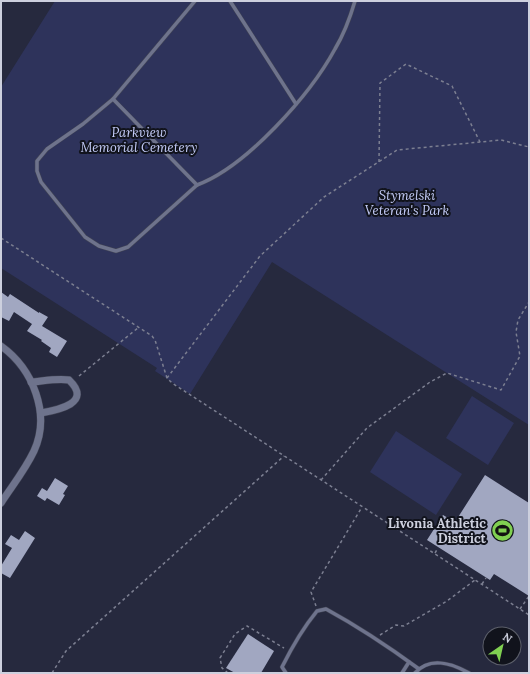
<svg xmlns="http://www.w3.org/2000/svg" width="530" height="674" font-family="Lora,serif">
  <rect width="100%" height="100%" fill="#26293e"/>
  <g fill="#2e335b">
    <path d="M 55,1 L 529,1 L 529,425 L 272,262 L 190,394 L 155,371 L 157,368 L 1,268 L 1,87 Z"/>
    <path d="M 472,396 L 514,423 L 488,465 L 446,438 Z"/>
    <path d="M 396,431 L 462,474 L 436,515 L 370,472 Z"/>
  </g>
  <g fill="#a1a7c1">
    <path d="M 1,292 L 8,297 L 10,294 L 39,313 L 39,312 L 48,317 L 42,326 L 67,341 L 57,357 L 49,352 L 51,348 L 41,341 L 42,340 L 27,331 L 32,324 L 14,312 L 9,321 L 1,317 Z"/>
    <path d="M 485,475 L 529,503 L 529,596 L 494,574 L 490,580 L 427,540 L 443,515 L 455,522 Z"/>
    <path d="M 55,478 L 68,486 L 63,494 L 65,495 L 59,505 L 47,498 L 45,501 L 37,496 L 42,488 L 47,491 Z"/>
    <path d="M 25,531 L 35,538 L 10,578 L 1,573 L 1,566 L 12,548 L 5,544 L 11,535 L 19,540 Z"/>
    <path d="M 248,634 L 274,651 L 261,673 L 235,673 L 226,668 Z"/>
  </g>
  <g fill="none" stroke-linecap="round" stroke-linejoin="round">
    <defs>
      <g id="lane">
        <path d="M 195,1 L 113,99 L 83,124 L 47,149 L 37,161 L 37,171 L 41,182 L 85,237 L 99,246 L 116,251 L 128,247 L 197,185 C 246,167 310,95 335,49 C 344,34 350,18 355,1"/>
        <path d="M 230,1 L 296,104"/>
        <path d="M 113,99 L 197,185"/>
        <path d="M 286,673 L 282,667 C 292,647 303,628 317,611 L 326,609 C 359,627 389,647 419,669"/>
        <path d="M 402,673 L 409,662"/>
        <path d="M 415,673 C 430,656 451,663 469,673"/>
      </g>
      <g id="street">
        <path d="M 1,346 C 33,369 51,414 34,451 C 25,470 12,486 1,503"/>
        <path d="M 31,382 C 43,381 58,378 69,380 C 93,403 58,410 41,413"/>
      </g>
    </defs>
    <use href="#lane" stroke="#404354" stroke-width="4.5"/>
    <use href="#street" stroke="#404354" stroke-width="8"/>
    <g stroke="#7c7f91" stroke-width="1.5" stroke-dasharray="3 3" stroke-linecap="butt">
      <path d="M 379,162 L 380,83 L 406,64 L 452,86 L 480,142"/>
      <path d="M 1,238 L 152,336 L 155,340 L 167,378 L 172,383 L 529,615"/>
      <path d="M 79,376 L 139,327"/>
      <path d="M 167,378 L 260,256 L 324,197 L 397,150 L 501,140 L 529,147"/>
      <path d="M 321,480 L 367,428 L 430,382 L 447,373 L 501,390 L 520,356 L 516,332 L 518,320 L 529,302"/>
      <path d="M 435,553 L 438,548"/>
      <path d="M 482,584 L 486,578"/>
      <path d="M 316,606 L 311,592 L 362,507"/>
      <path d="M 520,609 L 529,596"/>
      <path d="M 380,635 L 396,625 L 404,626 L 447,601 L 475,580"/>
      <path d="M 52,673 L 66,651 L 284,456"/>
      <path d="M 228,673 L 222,668 L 220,658 L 235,634 L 247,626 L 284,648"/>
    </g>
    <use href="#lane" stroke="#6e738c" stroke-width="3.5"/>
    <use href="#street" stroke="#6e738c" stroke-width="7"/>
  </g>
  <defs>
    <symbol id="stadium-disc" viewBox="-11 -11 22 22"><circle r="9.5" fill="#80d051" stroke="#11131c"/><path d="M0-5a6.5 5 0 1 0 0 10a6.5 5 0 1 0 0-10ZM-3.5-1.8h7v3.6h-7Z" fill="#111"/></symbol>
  </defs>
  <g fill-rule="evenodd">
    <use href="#stadium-disc" x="490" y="518" width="25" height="25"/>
  </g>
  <g text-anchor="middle" stroke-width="4" stroke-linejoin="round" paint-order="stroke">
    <g font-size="13" font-style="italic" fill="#c4ccf8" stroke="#11131c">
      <text x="139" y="137">Parkview<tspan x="139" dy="15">Memorial Cemetery</tspan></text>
      <text x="407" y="200">Stymelski<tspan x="407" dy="15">Veteran's Park</tspan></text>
    </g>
    <g font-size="13" font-weight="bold" fill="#cdd0de" stroke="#11131c" text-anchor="end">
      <text x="486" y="528">Livonia Athletic<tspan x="486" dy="15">District</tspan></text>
    </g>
  </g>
  <rect width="530" height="674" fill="none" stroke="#cdd0de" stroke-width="4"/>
  <g transform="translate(502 646) rotate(34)"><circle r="19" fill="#11131c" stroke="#5c5f6a"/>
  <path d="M0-3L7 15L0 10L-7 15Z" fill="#80d051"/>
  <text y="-6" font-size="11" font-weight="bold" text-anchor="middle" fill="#cdd0de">N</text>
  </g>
</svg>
